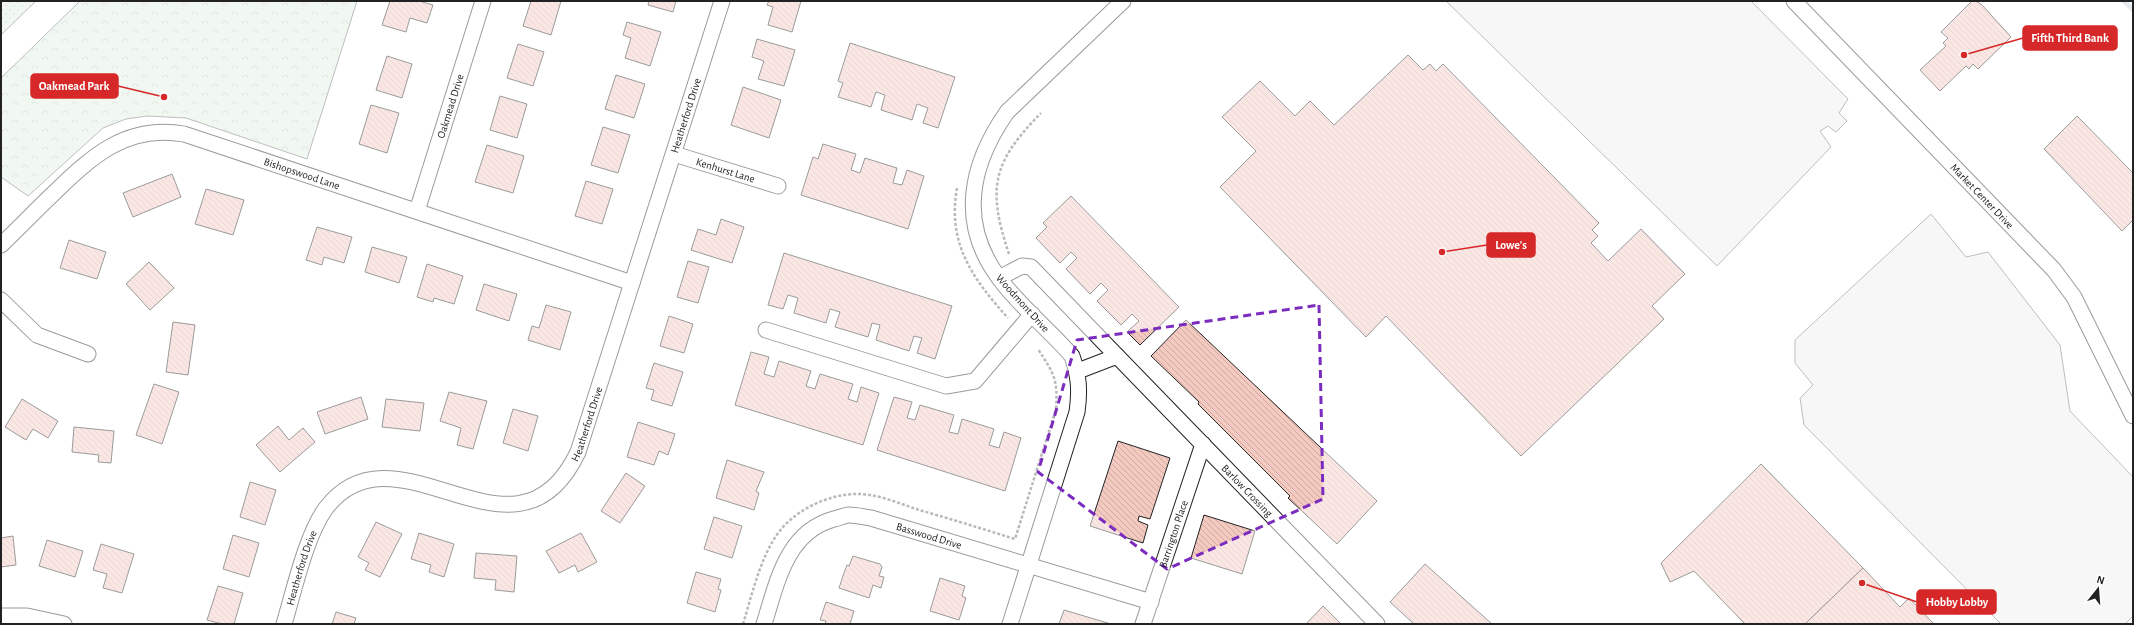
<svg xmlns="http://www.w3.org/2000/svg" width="2134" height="625" font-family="'Alegreya Sans',sans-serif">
  <defs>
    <pattern id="grass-dots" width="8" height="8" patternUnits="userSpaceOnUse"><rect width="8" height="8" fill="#e0efe3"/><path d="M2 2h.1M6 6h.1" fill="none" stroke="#c0cdc2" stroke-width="1.8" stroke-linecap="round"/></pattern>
    <pattern id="park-crowns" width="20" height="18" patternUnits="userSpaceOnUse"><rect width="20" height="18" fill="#e0efe3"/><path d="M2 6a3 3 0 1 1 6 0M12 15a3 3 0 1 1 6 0" fill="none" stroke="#c0cdc2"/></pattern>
    <pattern id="building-back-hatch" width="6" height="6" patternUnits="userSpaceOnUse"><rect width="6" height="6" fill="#f3c9c0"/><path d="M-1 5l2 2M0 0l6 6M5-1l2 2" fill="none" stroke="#d0aca5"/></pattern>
  </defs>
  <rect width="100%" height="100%" fill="#fff"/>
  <path fill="url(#grass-dots)" stroke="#6f6f6f" d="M 1,1 L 36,1 L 1,35 Z"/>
  <path fill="url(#park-crowns)" stroke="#6f6f6f" d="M 80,1 L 357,1 L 307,159 L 186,118 L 147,116 L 126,119 L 103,128 L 28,196 L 1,177 L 1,78 Z"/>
  <g fill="#ededed" stroke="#6f6f6f">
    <path d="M 1446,1 L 1751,1 L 1848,99 L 1839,113 L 1847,121 L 1836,132 L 1828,126 L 1820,131 L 1831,147 L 1717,266 Z"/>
    <path d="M 1931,214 L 1966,257 L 1988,252 L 2060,345 L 2070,411 L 2133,477 L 2133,616 L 2125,624 L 2001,624 L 1804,425 L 1800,398 L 1813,385 L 1795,363 L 1795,340 Z"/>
  </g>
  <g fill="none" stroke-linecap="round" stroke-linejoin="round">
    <path stroke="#c7d3dd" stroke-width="5" d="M 2124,1 L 2133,10"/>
  </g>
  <g fill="url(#building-back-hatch)" stroke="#222">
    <path d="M 390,1 L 419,1 L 433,5 L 427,23 L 410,18 L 406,32 L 382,25 Z"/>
    <path d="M 531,1 L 561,1 L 551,35 L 523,26 Z"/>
    <path d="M 649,1 L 676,1 L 673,12 L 648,5 Z"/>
    <path d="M 769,1 L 801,1 L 792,32 L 768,25 L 773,7 L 767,5 Z"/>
    <path d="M 1972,1 L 1976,1 L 1982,5 L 2011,37 L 1978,69 L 1973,64 L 1969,69 L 1966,66 L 1940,91 L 1920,70 L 1946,46 L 1943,43 L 1948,38 L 1941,32 Z"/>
    <path d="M 627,22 L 661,32 L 650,66 L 625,58 L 631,38 L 623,35 Z"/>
    <path d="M 757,39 L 795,50 L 784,86 L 758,79 L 764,61 L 752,57 Z"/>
    <path d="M 850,43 L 955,77 L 938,128 L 923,123 L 928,108 L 917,104 L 912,120 L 881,110 L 885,95 L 876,92 L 871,107 L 838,97 L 843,83 L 838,81 Z"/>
    <path d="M 518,44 L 544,52 L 533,86 L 507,78 Z"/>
    <path d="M 1408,55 L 1423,70 L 1430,64 L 1436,71 L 1443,64 L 1599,223 L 1592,230 L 1598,236 L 1591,243 L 1608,261 L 1641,229 L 1685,274 L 1652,306 L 1664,319 L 1521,456 L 1386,316 L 1366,337 L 1220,187 L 1256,151 L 1222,117 L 1260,81 L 1295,116 L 1310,101 L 1334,125 Z"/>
    <path d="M 387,56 L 412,64 L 402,98 L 376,90 Z"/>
    <path d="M 616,75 L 645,84 L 634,118 L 605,109 Z"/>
    <path d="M 743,87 L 781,100 L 769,138 L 731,125 Z"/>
    <path d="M 500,96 L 527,104 L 517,138 L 490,130 Z"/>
    <path d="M 371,105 L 399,113 L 387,153 L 359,144 Z"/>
    <path d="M 2077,116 L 2133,173 L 2133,220 L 2122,231 L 2044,149 Z"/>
    <path d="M 603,127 L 630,135 L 618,173 L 591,165 Z"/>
    <path d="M 823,144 L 856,154 L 851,170 L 860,173 L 865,158 L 897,168 L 893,183 L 902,185 L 907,170 L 924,176 L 908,229 L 801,195 L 813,157 L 818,159 Z"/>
    <path d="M 487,145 L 524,156 L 513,193 L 475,182 Z"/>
    <path d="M 172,174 L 181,197 L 133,217 L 123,193 Z"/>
    <path d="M 586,181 L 613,189 L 602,224 L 575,216 Z"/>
    <path d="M 206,189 L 244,200 L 233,235 L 195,224 Z"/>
    <path d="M 1071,196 L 1179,307 L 1140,345 L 1127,332 L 1139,321 L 1132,314 L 1121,325 L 1097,301 L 1108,290 L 1101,283 L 1090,294 L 1066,269 L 1077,258 L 1071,252 L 1060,263 L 1036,238 L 1047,227 L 1043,223 Z"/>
    <path d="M 721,219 L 744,227 L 732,263 L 691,250 L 698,229 L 716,235 Z"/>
    <path d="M 317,227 L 352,237 L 344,263 L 324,257 L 322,265 L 306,260 Z"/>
    <path d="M 69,240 L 106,252 L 97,279 L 60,268 Z"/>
    <path d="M 372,247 L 407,257 L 399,283 L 365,272 Z"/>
    <path d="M 784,253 L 952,306 L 935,359 L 917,353 L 922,338 L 914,336 L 909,351 L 876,340 L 880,325 L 872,323 L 868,337 L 835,327 L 840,312 L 830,309 L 826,323 L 794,313 L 798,298 L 788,295 L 783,309 L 768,305 Z"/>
    <path d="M 688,261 L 709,267 L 698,303 L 677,297 Z"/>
    <path d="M 149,262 L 174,288 L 150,310 L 126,284 Z"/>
    <path d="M 427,264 L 463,276 L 454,304 L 434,298 L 433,302 L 417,297 Z"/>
    <path d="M 484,284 L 517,294 L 509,321 L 476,310 Z"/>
    <path d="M 546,305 L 571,312 L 560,350 L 528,340 L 532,326 L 539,328 Z"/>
    <path d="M 669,316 L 693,324 L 684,353 L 660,346 Z"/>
    <path d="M 1186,320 L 1377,501 L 1337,544 L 1288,498 L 1290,496 L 1198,404 L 1199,402 L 1151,356 Z"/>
    <path d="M 173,322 L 195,325 L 188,375 L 166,372 Z"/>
    <path d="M 751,352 L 769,357 L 764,374 L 774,377 L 779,361 L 811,371 L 806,386 L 815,389 L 820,374 L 853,384 L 848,399 L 857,402 L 861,387 L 879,393 L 863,445 L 735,405 Z"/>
    <path d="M 654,363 L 683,372 L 672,406 L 651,400 L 654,390 L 646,388 Z"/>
    <path d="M 154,384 L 179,392 L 162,444 L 136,435 Z"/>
    <path d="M 449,392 L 487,401 L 473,449 L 457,445 L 461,428 L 440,421 Z"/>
    <path d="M 361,397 L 368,419 L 325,434 L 317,412 Z"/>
    <path d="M 894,397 L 912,402 L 907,418 L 915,420 L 920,405 L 954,415 L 949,432 L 958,434 L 962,419 L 994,429 L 989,445 L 999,448 L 1004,432 L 1021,438 L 1005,491 L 877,450 Z"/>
    <path d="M 22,399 L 58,421 L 48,438 L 33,429 L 26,440 L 5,427 Z"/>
    <path d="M 386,399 L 424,403 L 420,431 L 382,427 Z"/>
    <path d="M 513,409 L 538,416 L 528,451 L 503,443 Z"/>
    <path d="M 638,422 L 675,434 L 668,455 L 659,451 L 654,465 L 627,457 Z"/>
    <path d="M 278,426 L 289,440 L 303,428 L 315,442 L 280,472 L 256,445 Z"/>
    <path d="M 74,427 L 114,431 L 111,463 L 98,462 L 99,455 L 72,452 Z"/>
    <path d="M 1118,441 L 1170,458 L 1150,519 L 1139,516 L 1138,521 L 1148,525 L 1143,543 L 1090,526 Z"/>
    <path d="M 727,460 L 764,472 L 756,491 L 759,493 L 754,510 L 716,498 Z"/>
    <path d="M 1761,464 L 1863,568 L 1805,624 L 1745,624 L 1694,571 L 1670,582 L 1661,563 Z"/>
    <path d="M 626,473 L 645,486 L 620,523 L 601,511 Z"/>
    <path d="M 250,482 L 276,490 L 265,525 L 240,517 Z"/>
    <path d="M 1204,515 L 1255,531 L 1242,574 L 1191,558 Z"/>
    <path d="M 714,517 L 742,526 L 732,558 L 704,549 Z"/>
    <path d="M 376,522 L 402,534 L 380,577 L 365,570 L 369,563 L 358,557 Z"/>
    <path d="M 419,533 L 454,544 L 444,577 L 429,572 L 431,565 L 411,559 Z"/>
    <path d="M 581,533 L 597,562 L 578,572 L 575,565 L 559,573 L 546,551 Z"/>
    <path d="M 233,535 L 259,543 L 249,577 L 223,569 Z"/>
    <path d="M 13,536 L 16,565 L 1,567 L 1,538 Z"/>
    <path d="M 47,540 L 83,551 L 75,577 L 39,566 Z"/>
    <path d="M 101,544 L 134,554 L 122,593 L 103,588 L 107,574 L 93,570 Z"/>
    <path d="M 476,553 L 517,556 L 514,592 L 495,590 L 496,580 L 474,578 Z"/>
    <path d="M 853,556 L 880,564 L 882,567 L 879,576 L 884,577 L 881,588 L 873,585 L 869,598 L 839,588 L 844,573 L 847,565 L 849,566 Z"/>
    <path d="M 1425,564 L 1492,624 L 1414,624 L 1390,602 Z"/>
    <path d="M 1863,568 L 1900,607 L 1909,598 L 1934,624 L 1805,624 Z"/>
    <path d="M 696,572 L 721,579 L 718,589 L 721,590 L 715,612 L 687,603 Z"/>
    <path d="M 940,578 L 965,586 L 962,596 L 966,598 L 959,620 L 930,611 Z"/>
    <path d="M 218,586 L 243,593 L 234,624 L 222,624 L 207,620 Z"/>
    <path d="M 826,602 L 854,611 L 850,624 L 825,624 L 826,621 L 820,620 Z"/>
    <path d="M 1323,606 L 1341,624 L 1306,624 Z"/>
    <path d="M 1064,610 L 1111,624 L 1059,624 Z"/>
    <path d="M 336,612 L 356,618 L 354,624 L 332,624 Z"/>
  </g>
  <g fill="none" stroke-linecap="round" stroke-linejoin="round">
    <defs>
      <g id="street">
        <path id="s1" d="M 1794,1 L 2054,270 L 2074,297 L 2133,416"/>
        <path id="s2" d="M 674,154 L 778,186"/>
        <path id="s3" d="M 417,211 L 483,1"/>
        <path id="s4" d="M 1,245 C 19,228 36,210 54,193 C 92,156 127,124 184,134 L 632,283"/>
        <path d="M 999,278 L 1022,266 L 1031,267 L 1117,356"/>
        <path d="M 1,300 L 37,335 L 88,354"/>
        <path d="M 766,330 L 946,386 L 975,381 L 1032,314"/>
        <path id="s5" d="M 1078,371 L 1117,356 L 1377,624"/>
        <path d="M 1,616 L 27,616 L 64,624"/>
        <path id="s6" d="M 284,624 C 294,591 306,535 326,508 C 397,415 516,583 578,452 L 722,1"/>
        <path id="s7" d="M 764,624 C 777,583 786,532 834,519 C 839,518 845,515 849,515 C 856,515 864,517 871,518 L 1151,602"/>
        <path d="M 1010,624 L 1077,412 C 1080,391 1079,376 1072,356 C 1049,329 1020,307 999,278 C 958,223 970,165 1007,112 L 1123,1"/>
        <path id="s8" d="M 1143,624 L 1203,444"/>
      </g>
    </defs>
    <use href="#street" stroke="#222" stroke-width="17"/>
    <g stroke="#646464" stroke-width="2.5" stroke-dasharray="3 2" stroke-linecap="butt">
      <path d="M 957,188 C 947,244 973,279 1008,318"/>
      <path d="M 1009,254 C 987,188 992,163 1041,113"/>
      <path d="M 743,624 C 752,595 759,562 776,536 C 792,512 825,495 854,494 C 876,493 898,503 919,510 C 951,519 983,529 1015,539 L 1056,409 C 1058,379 1054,374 1038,349"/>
    </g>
    <use href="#street" stroke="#fff" stroke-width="15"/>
  </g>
  <path d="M0 0H2134V625H0ZM 1319,305 L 1323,499 L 1167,569 L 1038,472 L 1077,340 Z" fill="#fff" fill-opacity=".55" fill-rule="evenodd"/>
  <path fill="none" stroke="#7b2cbf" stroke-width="3" stroke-dasharray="8 5" stroke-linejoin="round" d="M 1319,305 L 1323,499 L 1167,569 L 1038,472 L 1077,340 Z"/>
  <g text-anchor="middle" stroke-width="3" stroke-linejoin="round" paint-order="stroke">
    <g font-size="11" fill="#222" stroke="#fff">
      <text dy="4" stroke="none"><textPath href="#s3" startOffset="110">Oakmead Drive</textPath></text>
      <text dy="4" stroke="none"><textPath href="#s6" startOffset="765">Heatherford Drive</textPath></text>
      <text dy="4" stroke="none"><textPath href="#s2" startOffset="54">Kenhurst Lane</textPath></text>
      <text dy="4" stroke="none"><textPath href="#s4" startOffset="348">Bishopswood Lane</textPath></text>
      <text dy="4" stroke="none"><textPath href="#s1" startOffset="271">Market Center Drive</textPath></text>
      <text transform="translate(1023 303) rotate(48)" y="4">Woodmont Drive</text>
      <text dy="4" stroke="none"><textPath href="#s6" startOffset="441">Heatherford Drive</textPath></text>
      <text dy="4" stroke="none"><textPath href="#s5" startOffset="229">Barlow Crossing</textPath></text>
      <text dy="4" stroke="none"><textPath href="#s8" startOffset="95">Barrington Place</textPath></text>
      <text dy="4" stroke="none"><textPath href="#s7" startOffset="231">Basswood Drive</textPath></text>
      <text dy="4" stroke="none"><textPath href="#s6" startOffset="59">Heatherford Drive</textPath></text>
    </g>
  </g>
  <path fill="none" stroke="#d62828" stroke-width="1.5" d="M1964 55L2023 38M164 97L118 86M1442 252L1487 245M1862 583L1917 602"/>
  <g fill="#d62828" stroke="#fff" stroke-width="1.5">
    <circle cx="1964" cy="55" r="4"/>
    <circle cx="164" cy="97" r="4"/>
    <circle cx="1442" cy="252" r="4"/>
    <circle cx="1862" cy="583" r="4"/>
  </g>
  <g fill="#d62828" stroke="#d62828" stroke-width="1.5">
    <rect x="2023" y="26" width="94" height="24" rx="4"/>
    <rect x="31" y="74" width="87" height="24" rx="4"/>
    <rect x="1487" y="233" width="48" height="24" rx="4"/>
    <rect x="1917" y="590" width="79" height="24" rx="4"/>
  </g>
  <g font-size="12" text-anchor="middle" font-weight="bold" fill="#fff">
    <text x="2070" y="42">Fifth Third Bank</text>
    <text x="74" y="90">Oakmead Park</text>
    <text x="1511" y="249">Lowe's</text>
    <text x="1957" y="606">Hobby Lobby</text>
  </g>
  <rect width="2134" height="625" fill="none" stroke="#222222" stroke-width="4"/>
  <g transform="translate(2098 589) rotate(17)" stroke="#ffffff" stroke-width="3" paint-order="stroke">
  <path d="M0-3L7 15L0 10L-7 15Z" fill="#222222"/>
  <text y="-6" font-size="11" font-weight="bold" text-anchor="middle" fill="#222222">N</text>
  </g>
</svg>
